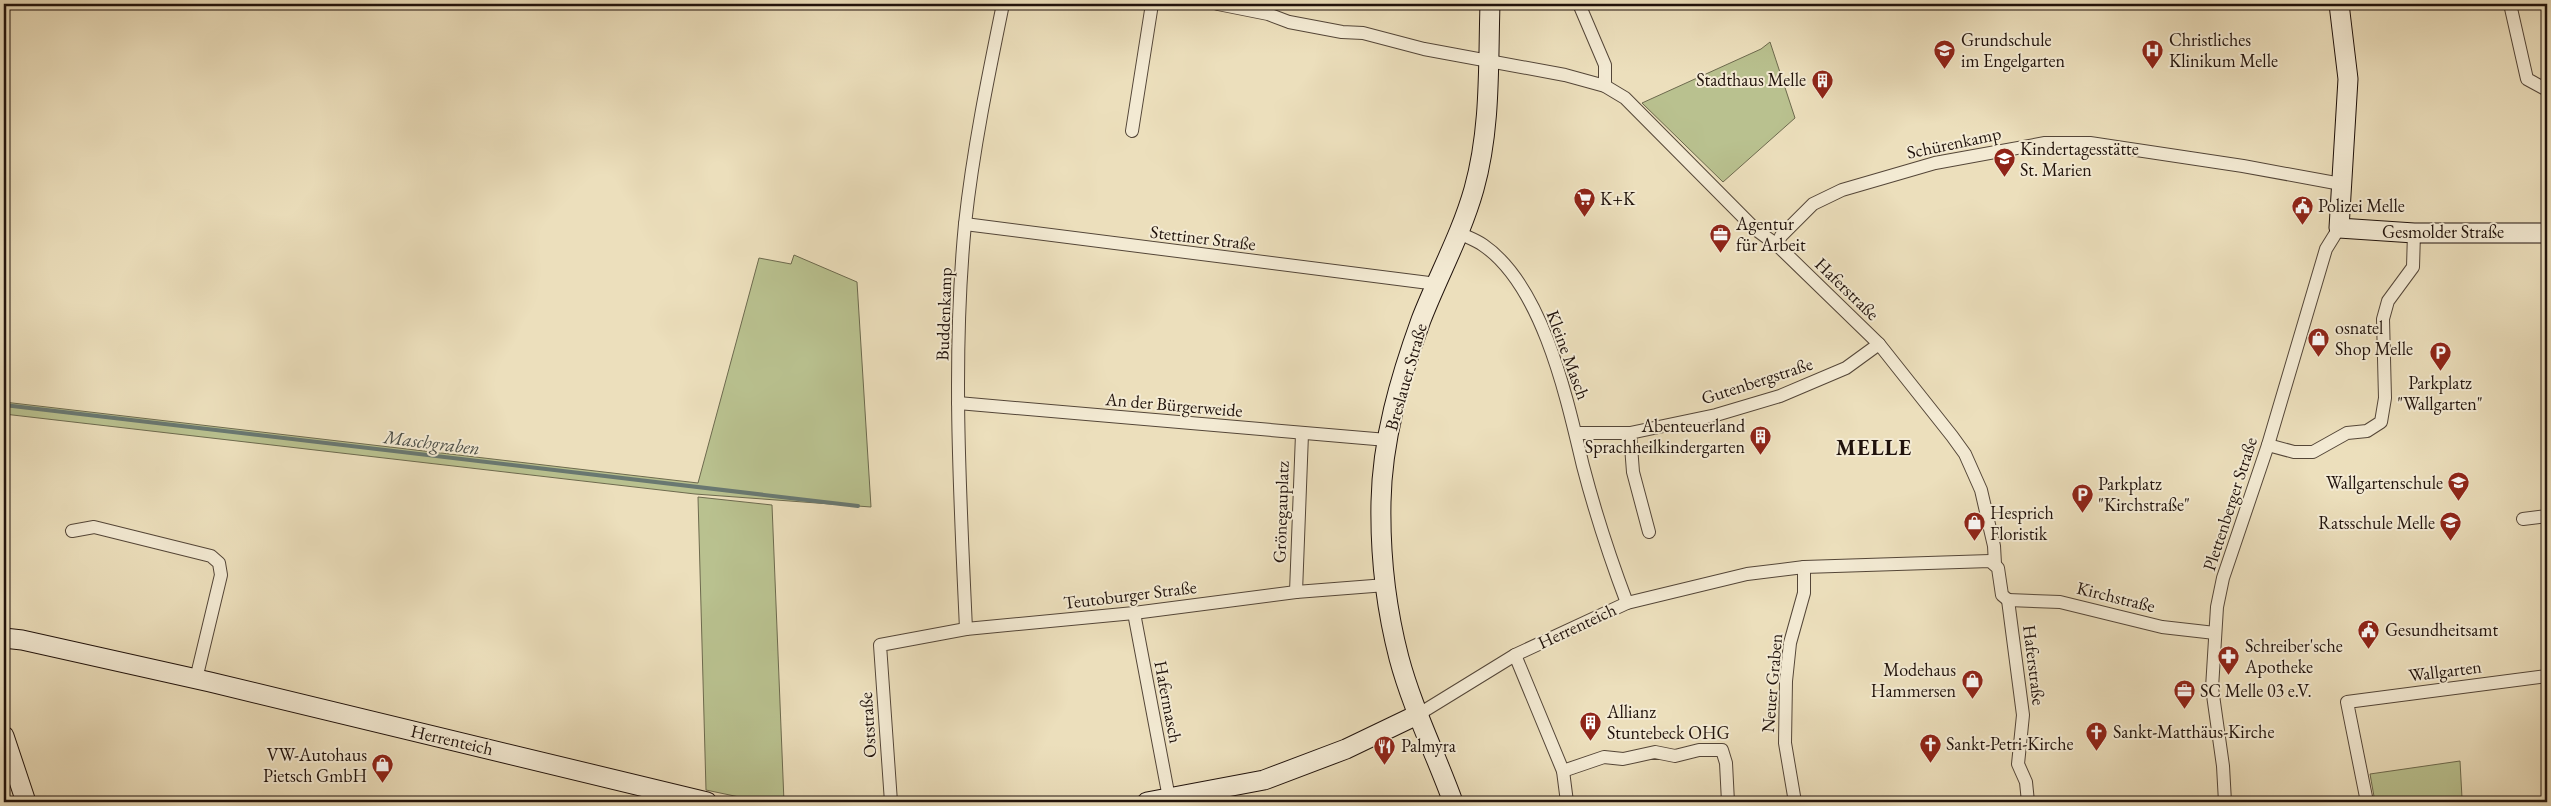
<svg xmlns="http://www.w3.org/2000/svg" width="2551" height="806" font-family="'EB Garamond',serif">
  <rect width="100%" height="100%" fill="#ecdfbc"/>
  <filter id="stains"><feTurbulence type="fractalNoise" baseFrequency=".004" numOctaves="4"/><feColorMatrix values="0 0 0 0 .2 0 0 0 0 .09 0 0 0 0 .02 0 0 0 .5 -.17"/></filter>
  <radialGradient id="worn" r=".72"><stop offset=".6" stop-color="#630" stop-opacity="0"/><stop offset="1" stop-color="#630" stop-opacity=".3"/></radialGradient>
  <g fill="#b9c18f" stroke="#6d6a4e">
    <path d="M 1770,42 L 1795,118 L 1723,182 L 1642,103 L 1761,49 Z"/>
    <path d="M 794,255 L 857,282 L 871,507 L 695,494 L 4,414 L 4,402 L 698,483 L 759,258 L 791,264 Z"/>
    <path d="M 698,497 L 772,505 L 784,802 L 763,802 L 706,790 Z"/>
    <path d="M 2460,761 L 2462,798 L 2430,802 L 2375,802 L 2370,774 Z"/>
  </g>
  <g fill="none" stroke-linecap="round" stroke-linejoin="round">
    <path stroke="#697871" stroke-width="4" d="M 4,405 L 858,506"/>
    <defs>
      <g id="street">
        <path d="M 1218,4 L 1268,14 L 1289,22 L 1342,32 L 1363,33 L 1424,49 L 1565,75 L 1605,86 L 1625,98 L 1755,229 L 1777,245 L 1879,344 L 1952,436 L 1965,454 L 1981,490 L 1994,546 L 1995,564"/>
        <path d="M 1579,4 L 1605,65 L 1605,86"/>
        <path d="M 2510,4 L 2527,79 L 2547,90"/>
        <path d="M 1132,131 L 1152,4"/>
        <path d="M 965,224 L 1437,284"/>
        <path d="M 1459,233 C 1467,237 1476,240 1483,245 C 1543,286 1567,399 1583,466 C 1595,512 1610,558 1627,603"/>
        <path d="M 1777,245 L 1781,236 L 1813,204 L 1842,190 L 1935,163 L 2045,143 L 2090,143 L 2243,166 L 2341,184"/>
        <path d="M 958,403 L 1387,440"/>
        <path d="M 1576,433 L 1630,433 L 1716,415 L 1780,396 L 1846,368 L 1879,344"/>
        <path d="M 1630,433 L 1633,472 L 1649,532"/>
        <path d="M 2268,445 L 2294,452 L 2313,452 L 2347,433 L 2367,431 L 2381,422 L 2385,398 L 2383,319 L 2388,301 L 2413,267 L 2414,233"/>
        <path d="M 2523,519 L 2547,516"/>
        <path d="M 72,531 L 94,527 L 211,556 L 219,563 L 221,575 L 196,679"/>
        <path d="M 1296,592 L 1302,434"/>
        <path d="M 2008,600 L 2060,602 L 2162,627 L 2215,633"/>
        <path d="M 2008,600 L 2023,715 L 2018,764 L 2026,782 L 2028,802"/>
        <path d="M 1134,613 L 1169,798"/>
        <path d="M 966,629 C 960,495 952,358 965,224 C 973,150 988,77 1003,4"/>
        <path d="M 1515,655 L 1563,771 L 1567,802"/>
        <path d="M 1419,714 L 1515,655 L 1627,603 L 1747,574 L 1804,567 L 1990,561 L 1998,568 L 2002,595 L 2008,600"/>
        <path d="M 1563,771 L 1604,757 L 1623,759 L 1655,752 L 1675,756 L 1699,750 L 1722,750 L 1726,763 L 1728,802"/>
        <path d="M 891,802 L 880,645 L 966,629 L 1134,613 L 1296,592 L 1386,585"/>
        <path d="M 1795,802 L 1785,743 L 1786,681 L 1790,643 L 1804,593 L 1804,567"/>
        <path d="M 2225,802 L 2223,766 L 2212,688 L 2217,607 L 2223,578 L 2268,445 L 2326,249 L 2339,228"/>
        <path d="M 2367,802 L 2347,702 L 2547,676"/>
      </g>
      <g id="secondary">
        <path d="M 2339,4 L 2348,79 L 2339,228 L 2414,233 L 2547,233"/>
        <path d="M 4,638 L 22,640 L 210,682 L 707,802"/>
        <path d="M 4,736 L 26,802"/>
        <path d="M 1147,802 L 1264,780 L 1346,749 L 1419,714"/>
        <path d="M 1453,802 C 1436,755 1412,707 1399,658 C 1386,608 1380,554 1381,502 C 1382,440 1400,378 1421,320 C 1438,276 1461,235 1474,189 C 1491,128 1488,66 1490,4"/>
      </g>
    </defs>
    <use href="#street" stroke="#544638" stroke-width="14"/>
    <use href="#secondary" stroke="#21130c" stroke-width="21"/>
    <use href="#street" stroke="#f3ead3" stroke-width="12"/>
    <use href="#secondary" stroke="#f3ead3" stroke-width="19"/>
  </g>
  <defs>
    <symbol id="school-pin" viewBox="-11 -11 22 30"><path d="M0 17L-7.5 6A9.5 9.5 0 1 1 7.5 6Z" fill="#8f2418" stroke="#f3ead3"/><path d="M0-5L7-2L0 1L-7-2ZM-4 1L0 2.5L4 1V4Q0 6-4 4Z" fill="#fff"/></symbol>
    <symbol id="hospital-pin" viewBox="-11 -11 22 30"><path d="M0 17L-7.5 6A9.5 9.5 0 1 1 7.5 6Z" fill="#8f2418" stroke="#f3ead3"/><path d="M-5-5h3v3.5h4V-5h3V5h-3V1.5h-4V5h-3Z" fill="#fff"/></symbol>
    <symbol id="building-pin" viewBox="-11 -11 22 30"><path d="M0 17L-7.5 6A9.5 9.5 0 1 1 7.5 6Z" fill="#8f2418" stroke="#f3ead3"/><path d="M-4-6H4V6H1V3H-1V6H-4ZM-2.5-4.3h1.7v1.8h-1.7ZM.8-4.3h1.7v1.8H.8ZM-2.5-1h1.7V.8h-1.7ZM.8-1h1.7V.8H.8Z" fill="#fff"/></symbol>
    <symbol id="supermarket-pin" viewBox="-11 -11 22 30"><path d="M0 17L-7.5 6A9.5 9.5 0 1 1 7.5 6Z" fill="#8f2418" stroke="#f3ead3"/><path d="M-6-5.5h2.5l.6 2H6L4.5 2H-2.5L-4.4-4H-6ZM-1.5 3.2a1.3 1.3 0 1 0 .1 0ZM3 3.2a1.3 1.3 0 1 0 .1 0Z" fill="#fff"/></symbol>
    <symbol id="civic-pin" viewBox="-11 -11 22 30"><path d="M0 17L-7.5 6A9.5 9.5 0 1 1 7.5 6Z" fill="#8f2418" stroke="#f3ead3"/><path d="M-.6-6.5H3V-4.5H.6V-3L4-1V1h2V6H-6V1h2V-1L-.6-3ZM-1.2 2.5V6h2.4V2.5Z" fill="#fff"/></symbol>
    <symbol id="office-pin" viewBox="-11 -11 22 30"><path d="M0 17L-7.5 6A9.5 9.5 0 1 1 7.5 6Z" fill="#8f2418" stroke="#f3ead3"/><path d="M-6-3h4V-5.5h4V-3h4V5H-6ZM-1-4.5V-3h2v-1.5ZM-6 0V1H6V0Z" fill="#fff"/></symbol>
    <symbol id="shop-pin" viewBox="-11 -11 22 30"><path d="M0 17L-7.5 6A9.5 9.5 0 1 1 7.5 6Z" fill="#8f2418" stroke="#f3ead3"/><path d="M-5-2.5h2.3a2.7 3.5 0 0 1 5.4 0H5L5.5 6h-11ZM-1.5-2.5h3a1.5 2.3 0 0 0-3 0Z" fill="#fff"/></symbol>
    <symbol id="parking-pin" viewBox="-11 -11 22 30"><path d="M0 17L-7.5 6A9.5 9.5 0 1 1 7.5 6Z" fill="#8f2418" stroke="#f3ead3"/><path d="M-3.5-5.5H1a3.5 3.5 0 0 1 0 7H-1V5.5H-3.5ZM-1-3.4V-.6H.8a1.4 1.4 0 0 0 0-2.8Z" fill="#fff"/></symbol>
    <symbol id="pharmacy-pin" viewBox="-11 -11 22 30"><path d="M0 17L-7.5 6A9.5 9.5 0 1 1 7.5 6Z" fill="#8f2418" stroke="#f3ead3"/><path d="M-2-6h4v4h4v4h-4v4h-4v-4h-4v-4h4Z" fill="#fff"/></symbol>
    <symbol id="church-pin" viewBox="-11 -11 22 30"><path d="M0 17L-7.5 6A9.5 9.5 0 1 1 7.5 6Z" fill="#8f2418" stroke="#f3ead3"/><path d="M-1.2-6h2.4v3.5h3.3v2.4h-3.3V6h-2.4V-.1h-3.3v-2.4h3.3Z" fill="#fff"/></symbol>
    <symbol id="restaurant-pin" viewBox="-11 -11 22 30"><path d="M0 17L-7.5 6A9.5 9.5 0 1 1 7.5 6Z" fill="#8f2418" stroke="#f3ead3"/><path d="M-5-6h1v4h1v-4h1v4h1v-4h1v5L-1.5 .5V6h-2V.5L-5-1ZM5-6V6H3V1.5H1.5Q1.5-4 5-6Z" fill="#fff"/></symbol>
  </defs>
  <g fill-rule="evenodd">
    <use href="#school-pin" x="1932" y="38" width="25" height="34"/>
    <use href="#hospital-pin" x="2140" y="38" width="25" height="34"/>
    <use href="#building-pin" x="1810" y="68" width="25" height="34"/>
    <use href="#school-pin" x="1992" y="146" width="25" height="34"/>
    <use href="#supermarket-pin" x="1572" y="186" width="25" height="34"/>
    <use href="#civic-pin" x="2290" y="194" width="25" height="34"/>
    <use href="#office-pin" x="1708" y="222" width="25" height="34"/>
    <use href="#shop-pin" x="2306" y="326" width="25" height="34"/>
    <use href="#parking-pin" x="2428" y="340" width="25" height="34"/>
    <use href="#building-pin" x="1748" y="424" width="25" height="34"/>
    <use href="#school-pin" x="2446" y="470" width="25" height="34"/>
    <use href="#parking-pin" x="2070" y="482" width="25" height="34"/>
    <use href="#shop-pin" x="1962" y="510" width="25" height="34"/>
    <use href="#school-pin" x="2438" y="510" width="25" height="34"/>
    <use href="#civic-pin" x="2356" y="618" width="25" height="34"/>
    <use href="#pharmacy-pin" x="2216" y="644" width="25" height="34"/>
    <use href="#shop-pin" x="1960" y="668" width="25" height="34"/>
    <use href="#office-pin" x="2172" y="678" width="25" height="34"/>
    <use href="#building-pin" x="1578" y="710" width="25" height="34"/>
    <use href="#church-pin" x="2084" y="720" width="25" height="34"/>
    <use href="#church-pin" x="1918" y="732" width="25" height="34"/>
    <use href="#restaurant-pin" x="1372" y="734" width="25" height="34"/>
    <use href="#shop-pin" x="370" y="752" width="25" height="34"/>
  </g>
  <g text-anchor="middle" stroke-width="4" stroke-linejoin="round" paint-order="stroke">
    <g font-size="18" fill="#21130c" stroke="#f3ead3" text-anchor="start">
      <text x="1961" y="46">Grundschule<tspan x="1961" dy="21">im Engelgarten</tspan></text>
      <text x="2169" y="46">Christliches<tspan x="2169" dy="21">Klinikum Melle</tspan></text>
      <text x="1806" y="86" text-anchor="end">Stadthaus Melle</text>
      <text x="2020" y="155">Kindertagesstätte<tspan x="2020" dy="21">St. Marien</tspan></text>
      <text x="1600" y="205">K+K</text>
      <text x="2318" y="212">Polizei Melle</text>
      <text x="1736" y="230">Agentur<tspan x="1736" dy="21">für Arbeit</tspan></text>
      <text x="2335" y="334">osnatel<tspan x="2335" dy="21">Shop Melle</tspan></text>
      <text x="2440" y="389" text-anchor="middle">Parkplatz<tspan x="2440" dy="21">"Wallgarten"</tspan></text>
      <text x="1745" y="432" text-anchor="end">Abenteuerland<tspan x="1745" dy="21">Sprachheilkindergarten</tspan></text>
      <text x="2443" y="489" text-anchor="end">Wallgartenschule</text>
      <text x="2098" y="490">Parkplatz<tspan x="2098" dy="21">"Kirchstraße"</tspan></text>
      <text x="1990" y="519">Hesprich<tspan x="1990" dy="21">Floristik</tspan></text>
      <text x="2435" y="529" text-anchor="end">Ratsschule Melle</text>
      <text x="2385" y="636">Gesundheitsamt</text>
      <text x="2245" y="652">Schreiber'sche<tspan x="2245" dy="21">Apotheke</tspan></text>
      <text x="1956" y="676" text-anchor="end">Modehaus<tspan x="1956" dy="21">Hammersen</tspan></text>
      <text x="2200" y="697">SC Melle 03 e.V.</text>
      <text x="1607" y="718">Allianz<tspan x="1607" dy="21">Stuntebeck OHG</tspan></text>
      <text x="2113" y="738">Sankt-Matthäus-Kirche</text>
      <text x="1946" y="750">Sankt-Petri-Kirche</text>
      <text x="1401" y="752">Palmyra</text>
      <text x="367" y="761" text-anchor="end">VW-Autohaus<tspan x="367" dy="21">Pietsch GmbH</tspan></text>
    </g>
    <g font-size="18" fill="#21130c" stroke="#f3ead3">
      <text transform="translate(1954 143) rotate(-12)" y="6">Schürenkamp</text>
      <text x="2443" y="238">Gesmolder Straße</text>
      <text transform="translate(1203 238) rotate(7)" y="6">Stettiner Straße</text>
      <text transform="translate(1847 289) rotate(44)" y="6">Haferstraße</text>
      <text transform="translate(944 314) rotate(-88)" y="6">Buddenkamp</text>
      <text transform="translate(1568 355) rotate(70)" y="6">Kleine Masch</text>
      <text transform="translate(1406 377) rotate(-74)" y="6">Breslauer Straße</text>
      <text transform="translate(1757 381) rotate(-18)" y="6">Gutenbergstraße</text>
      <text transform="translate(1174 405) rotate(5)" y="6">An der Bürgerweide</text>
      <text transform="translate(2230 504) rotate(-72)" y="6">Plettenberger Straße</text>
      <text transform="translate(1281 512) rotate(-88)" y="6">Grönegauplatz</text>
      <text transform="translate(1130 595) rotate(-7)" y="6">Teutoburger Straße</text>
      <text transform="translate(2116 597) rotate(14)" y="6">Kirchstraße</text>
      <text transform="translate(1577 626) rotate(-25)" y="6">Herrenteich</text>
      <text transform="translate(2034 665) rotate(83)" y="6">Haferstraße</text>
      <text transform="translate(2445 671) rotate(-7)" y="6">Wallgarten</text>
      <text transform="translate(1772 683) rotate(-85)" y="6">Neuer Graben</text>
      <text transform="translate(1168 702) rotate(79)" y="6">Hafermasch</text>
      <text transform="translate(868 725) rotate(-94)" y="6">Oststraße</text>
      <text transform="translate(452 740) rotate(13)" y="6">Herrenteich</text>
    </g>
    <g font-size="19" font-style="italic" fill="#4b4e47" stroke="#f3ead3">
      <text transform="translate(432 442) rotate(7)" y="7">Maschgraben</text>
    </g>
    <g font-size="22" font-weight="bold" letter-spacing="1" fill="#21130c" stroke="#f3ead3">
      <text x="1874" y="455">MELLE</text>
    </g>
  </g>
  <rect width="2551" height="806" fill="none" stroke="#ecdfbc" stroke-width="20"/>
  <rect x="5" y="5" width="2541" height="796" fill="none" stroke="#21130c" stroke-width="2.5"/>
  <rect x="10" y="10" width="2531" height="786" fill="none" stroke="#21130c"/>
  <rect width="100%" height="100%" filter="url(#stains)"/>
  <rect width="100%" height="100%" fill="url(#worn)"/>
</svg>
